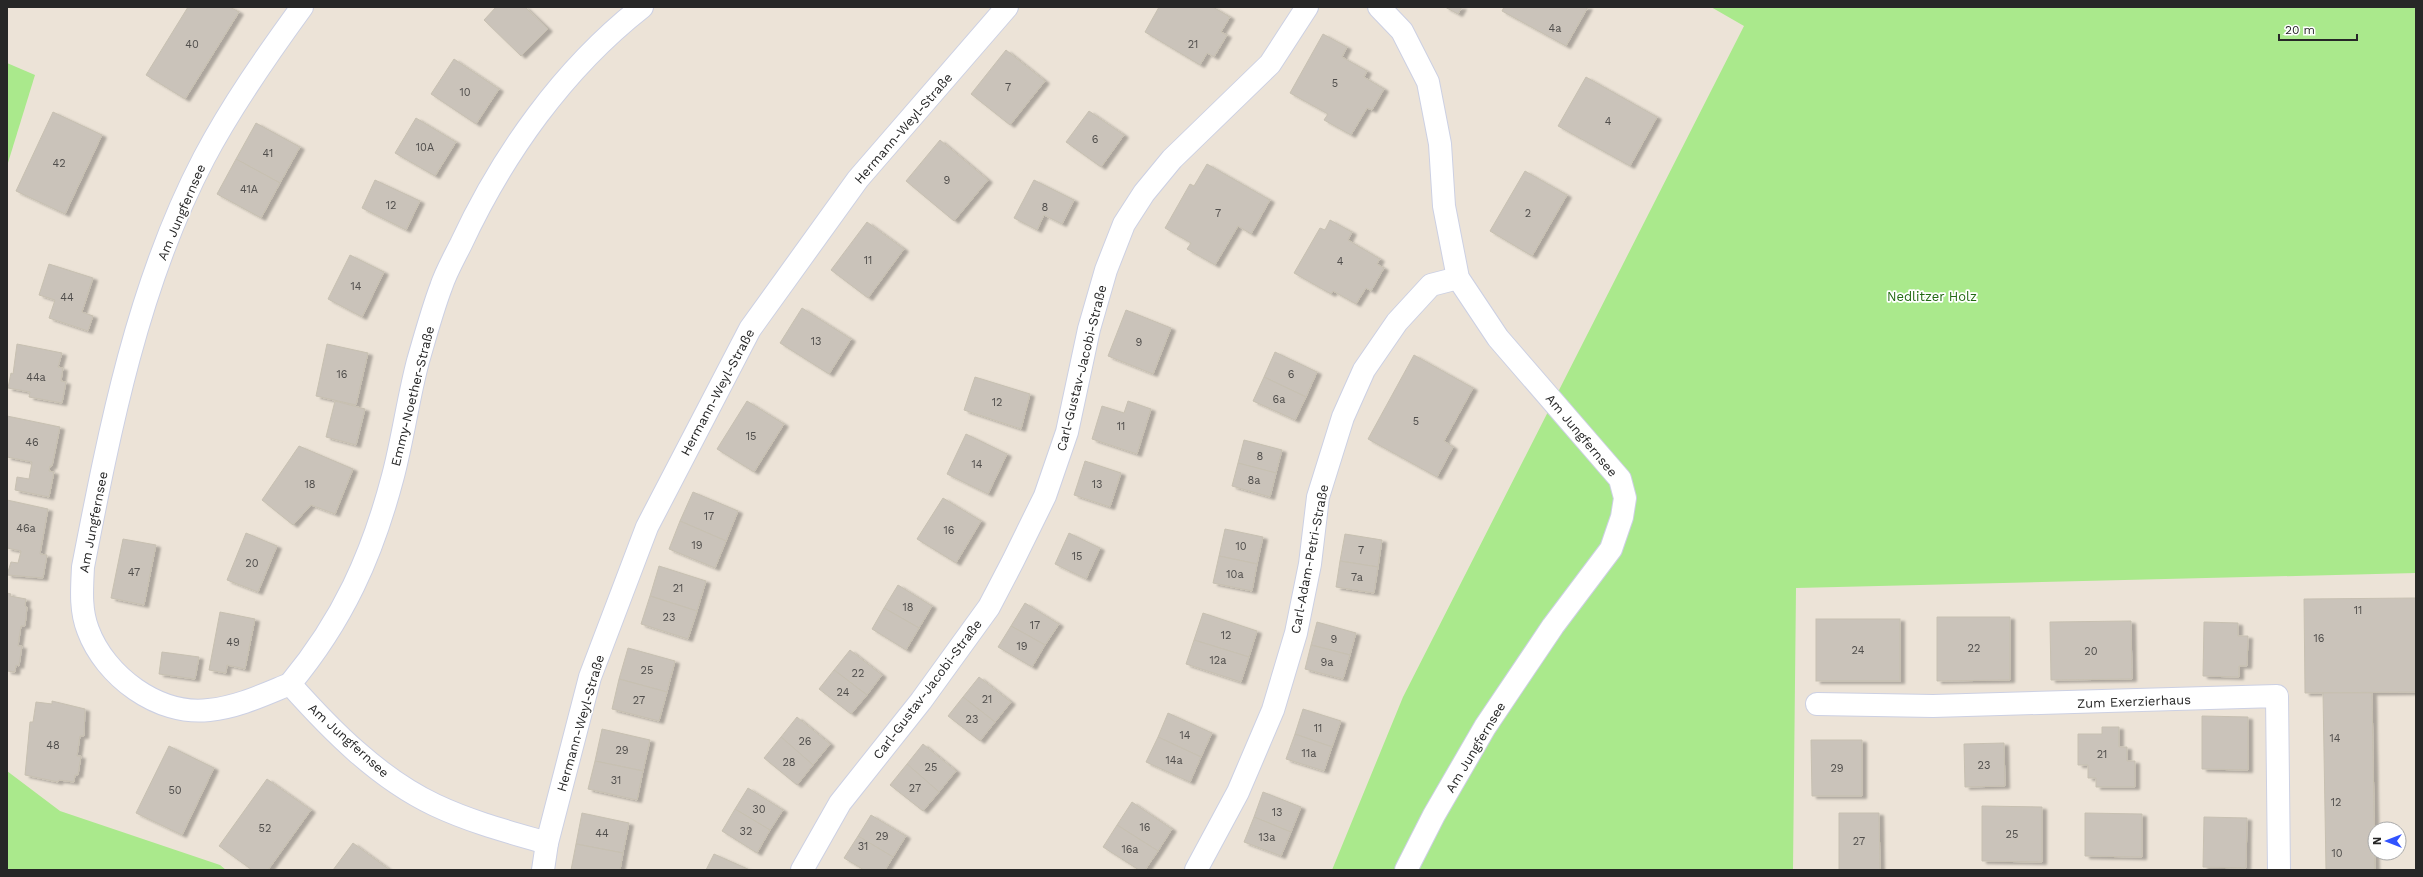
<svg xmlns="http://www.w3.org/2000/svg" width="2423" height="877" font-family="'Work Sans',sans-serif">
  <defs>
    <filter id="shadow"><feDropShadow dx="4.5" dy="2.5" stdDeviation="1" flood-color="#0004"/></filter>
  </defs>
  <rect width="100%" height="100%" fill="#ece3d7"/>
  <g fill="#aae98c">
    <path d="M 1711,7 L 2416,7 L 2416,573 L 1796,588 L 1793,870 L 1332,870 L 1403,697 L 1744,26 Z"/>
    <path d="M 7,63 L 35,75 L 7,166 Z"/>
    <path d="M 7,771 L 60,811 L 220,865 L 226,870 L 7,870 Z"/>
  </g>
  <g fill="#cac3ba" stroke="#c7c0b1" filter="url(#shadow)">
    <path d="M 188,7 L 230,7 L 239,12 L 185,99 L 146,75 Z"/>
    <path d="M 496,7 L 525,7 L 548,29 L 521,56 L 484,20 Z"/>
    <path d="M 1159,7 L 1213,7 L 1230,17 L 1221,32 L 1227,35 L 1214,57 L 1207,53 L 1200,65 L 1145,32 Z"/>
    <path d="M 1445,7 L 1462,7 L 1458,14 Z"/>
    <path d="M 1504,7 L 1588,7 L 1566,46 L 1502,11 Z"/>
    <path d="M 1323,34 L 1347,47 L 1342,57 L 1367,71 L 1364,77 L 1384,89 L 1372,110 L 1367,108 L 1351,135 L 1324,120 L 1328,114 L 1290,93 Z"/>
    <path d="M 1006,50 L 1045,81 L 1010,125 L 971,94 Z"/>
    <path d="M 454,59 L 499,89 L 476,124 L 431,94 Z"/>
    <path d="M 1586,77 L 1657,117 L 1630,166 L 1558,126 Z"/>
    <path d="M 1089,111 L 1124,135 L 1101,167 L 1066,142 Z"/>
    <path d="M 53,112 L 102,135 L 65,214 L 16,191 Z"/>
    <path d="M 416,118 L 456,142 L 435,176 L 395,153 Z"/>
    <path d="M 256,123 L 300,147 L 280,183 L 236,159 Z"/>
    <path d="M 940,140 L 988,180 L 954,221 L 906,181 Z"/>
    <path d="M 236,159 L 280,183 L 261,218 L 217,194 Z"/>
    <path d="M 1207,164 L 1270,200 L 1251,234 L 1238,226 L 1215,265 L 1187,249 L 1191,243 L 1165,228 L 1190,184 L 1194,186 Z"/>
    <path d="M 1525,171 L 1567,195 L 1532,256 L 1490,231 Z"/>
    <path d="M 375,180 L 420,201 L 406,230 L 362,208 Z"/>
    <path d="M 1034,180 L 1074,200 L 1062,224 L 1044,215 L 1037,230 L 1014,218 Z"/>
    <path d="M 1330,220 L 1352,232 L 1348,240 L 1380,259 L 1377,264 L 1384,268 L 1371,291 L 1366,288 L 1356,304 L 1333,291 L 1331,294 L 1294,273 L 1320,228 L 1325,230 Z"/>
    <path d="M 867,222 L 904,249 L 868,298 L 831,270 Z"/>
    <path d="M 350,255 L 384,272 L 362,317 L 328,299 Z"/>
    <path d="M 49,264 L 93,278 L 82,312 L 93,316 L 88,331 L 49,318 L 55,300 L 39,295 Z"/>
    <path d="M 802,308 L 851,339 L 829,374 L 780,343 Z"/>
    <path d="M 1126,310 L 1171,328 L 1153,374 L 1108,356 Z"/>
    <path d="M 17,344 L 62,353 L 58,367 L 63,368 L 61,381 L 66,382 L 62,403 L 29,397 L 30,392 L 8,388 L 11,373 L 13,374 Z"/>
    <path d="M 327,344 L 368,353 L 356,405 L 316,396 Z"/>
    <path d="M 1275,352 L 1317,372 L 1306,397 L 1264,377 Z"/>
    <path d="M 1414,355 L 1473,388 L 1444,441 L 1453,447 L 1437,477 L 1368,439 Z"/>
    <path d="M 975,377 L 1030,394 L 1021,429 L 964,410 Z"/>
    <path d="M 1264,377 L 1306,397 L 1295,420 L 1253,401 Z"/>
    <path d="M 335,401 L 365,409 L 356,445 L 326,437 Z"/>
    <path d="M 747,401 L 784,424 L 754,472 L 717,449 Z"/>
    <path d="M 1128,401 L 1151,409 L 1137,454 L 1092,439 L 1102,406 L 1124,413 Z"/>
    <path d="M 7,416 L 60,427 L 52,466 L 50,466 L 49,471 L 54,472 L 49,497 L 15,490 L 17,477 L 29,479 L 32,462 L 7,457 Z"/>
    <path d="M 966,434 L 1007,454 L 988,494 L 947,474 Z"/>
    <path d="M 1244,440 L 1282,450 L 1276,473 L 1238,463 Z"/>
    <path d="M 299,446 L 353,469 L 335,514 L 311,505 L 293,525 L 262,500 Z"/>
    <path d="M 1085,461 L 1121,473 L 1110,507 L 1074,495 Z"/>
    <path d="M 1238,463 L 1276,473 L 1270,497 L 1232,486 Z"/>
    <path d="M 693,492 L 738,511 L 726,541 L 680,521 Z"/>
    <path d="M 943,498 L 981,521 L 956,563 L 917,539 Z"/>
    <path d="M 7,500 L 48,509 L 40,554 L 47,555 L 43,578 L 7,575 L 11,562 L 18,563 L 21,551 L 7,548 Z"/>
    <path d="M 680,521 L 726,541 L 715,568 L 669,549 Z"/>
    <path d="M 1225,529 L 1263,537 L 1257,564 L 1219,556 Z"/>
    <path d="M 246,533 L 277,546 L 258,592 L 227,580 Z"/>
    <path d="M 1069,533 L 1100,548 L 1086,579 L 1055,564 Z"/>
    <path d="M 1345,534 L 1382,540 L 1378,567 L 1340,561 Z"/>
    <path d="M 123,539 L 156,545 L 144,605 L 111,598 Z"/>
    <path d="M 1219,556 L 1257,564 L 1252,591 L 1213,583 Z"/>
    <path d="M 1340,561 L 1378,567 L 1374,593 L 1336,587 Z"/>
    <path d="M 659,566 L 706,581 L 697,611 L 650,596 Z"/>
    <path d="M 898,585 L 932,606 L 919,628 L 884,608 Z"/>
    <path d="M 7,593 L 11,594 L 10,596 L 26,599 L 25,606 L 27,607 L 25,626 L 21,626 L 18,646 L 22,646 L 19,666 L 16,665 L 15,672 L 7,671 Z"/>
    <path d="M 650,596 L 697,611 L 688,639 L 641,624 Z"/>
    <path d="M 2416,598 L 2416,692 L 2305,693 L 2304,599 Z"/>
    <path d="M 1025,603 L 1059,624 L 1045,645 L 1011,626 Z"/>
    <path d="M 884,608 L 919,628 L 906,650 L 872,629 Z"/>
    <path d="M 220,612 L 255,619 L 245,669 L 227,665 L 226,673 L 209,670 Z"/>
    <path d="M 1203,613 L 1257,631 L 1249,657 L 1194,640 Z"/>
    <path d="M 1937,617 L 2010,617 L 2010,680 L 1937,681 Z"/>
    <rect x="1816" y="619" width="84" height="62"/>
    <path d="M 2131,621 L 2132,679 L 2051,680 L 2050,622 Z"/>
    <path d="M 1317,622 L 1356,633 L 1350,655 L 1311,645 Z"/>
    <path d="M 2204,622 L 2238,623 L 2238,636 L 2248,636 L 2247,666 L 2239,666 L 2239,677 L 2203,676 Z"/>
    <path d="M 1011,626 L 1045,645 L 1032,667 L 998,647 Z"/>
    <path d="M 1194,640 L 1249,657 L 1241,682 L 1186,664 Z"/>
    <path d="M 1311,645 L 1350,655 L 1343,679 L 1305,669 Z"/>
    <path d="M 628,648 L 675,661 L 667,692 L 619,679 Z"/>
    <path d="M 850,650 L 882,675 L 867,695 L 834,670 Z"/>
    <path d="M 162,652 L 199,657 L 195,679 L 159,674 Z"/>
    <path d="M 834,670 L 867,695 L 851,714 L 819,689 Z"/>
    <path d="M 979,677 L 1011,702 L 995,722 L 963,697 Z"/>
    <path d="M 619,679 L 667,692 L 659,721 L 612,709 Z"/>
    <path d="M 2323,693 L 2372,693 L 2375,870 L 2326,870 Z"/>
    <path d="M 963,697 L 995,722 L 980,741 L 948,716 Z"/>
    <path d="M 52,701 L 85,709 L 84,736 L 80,736 L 77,756 L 81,756 L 78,775 L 75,775 L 74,782 L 59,780 L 58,782 L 25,775 L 30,722 L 33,722 L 36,702 L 52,704 Z"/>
    <path d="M 1303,709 L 1341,721 L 1332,747 L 1295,734 Z"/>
    <path d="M 1168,713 L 1212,733 L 1201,757 L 1158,737 Z"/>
    <path d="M 2202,716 L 2248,717 L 2248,770 L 2202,769 Z"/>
    <path d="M 797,717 L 830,744 L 813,765 L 781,737 Z"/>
    <path d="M 2102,727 L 2119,727 L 2119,747 L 2127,747 L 2127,761 L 2135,761 L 2135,787 L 2096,787 L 2096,778 L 2088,778 L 2088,765 L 2078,765 L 2078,734 L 2102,734 Z"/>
    <path d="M 602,729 L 650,740 L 643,771 L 595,761 Z"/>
    <path d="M 1295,734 L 1332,747 L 1324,771 L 1286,759 Z"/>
    <path d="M 781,737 L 813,765 L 797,785 L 764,758 Z"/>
    <path d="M 1158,737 L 1201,757 L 1190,782 L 1146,762 Z"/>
    <path d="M 1811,740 L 1862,740 L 1862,796 L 1812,796 Z"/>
    <path d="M 2004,743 L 2005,786 L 1965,787 L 1964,744 Z"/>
    <path d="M 923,744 L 956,771 L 939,792 L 907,764 Z"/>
    <path d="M 169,746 L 214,768 L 182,835 L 136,813 Z"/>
    <path d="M 595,761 L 643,771 L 637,800 L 588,789 Z"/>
    <path d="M 907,764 L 939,792 L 923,811 L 890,785 Z"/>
    <path d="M 267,779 L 311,810 L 268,870 L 252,870 L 219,846 Z"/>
    <path d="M 748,788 L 783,810 L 770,830 L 735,809 Z"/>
    <path d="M 1263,792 L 1301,807 L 1291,832 L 1254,817 Z"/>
    <path d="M 1132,802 L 1172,829 L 1158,851 L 1117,825 Z"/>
    <path d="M 1982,806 L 2042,807 L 2042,862 L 1982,861 Z"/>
    <path d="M 735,809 L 770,830 L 757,853 L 722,831 Z"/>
    <path d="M 582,813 L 629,823 L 623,853 L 576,844 Z"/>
    <path d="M 1839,813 L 1879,813 L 1880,870 L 1839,870 Z"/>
    <path d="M 2085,813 L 2142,814 L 2142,857 L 2085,856 Z"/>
    <path d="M 871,815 L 906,836 L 893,857 L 858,836 Z"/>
    <path d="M 1254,817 L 1291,832 L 1281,856 L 1244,842 Z"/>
    <path d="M 2204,817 L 2247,818 L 2246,868 L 2203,867 Z"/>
    <path d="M 1117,825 L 1158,851 L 1145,870 L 1139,870 L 1103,847 Z"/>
    <path d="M 858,836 L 893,857 L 885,870 L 864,870 L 844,858 Z"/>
    <path d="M 353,843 L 390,870 L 333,870 Z"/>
    <path d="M 576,844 L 623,853 L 620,870 L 571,870 Z"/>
    <path d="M 714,854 L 750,870 L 706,870 Z"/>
  </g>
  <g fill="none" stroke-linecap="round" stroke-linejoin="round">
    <defs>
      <g id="minor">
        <path d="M 302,7 C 267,55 232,105 204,158 C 138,284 110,428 83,567 C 82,588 80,610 88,630 C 105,676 158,716 209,710 C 238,707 263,695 290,684 C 331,730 378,778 435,805 C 471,822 509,832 547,843"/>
        <path d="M 1379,7 L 1402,31 L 1428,82 L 1440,144 L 1444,206 L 1458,278 L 1498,338 L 1620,479 L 1625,498 L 1622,517 L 1611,549 L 1553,626 L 1485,727 L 1434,815 L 1406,870"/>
        <path d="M 290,684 C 343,620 372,556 393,476 C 403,438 408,399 418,361 C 425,337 432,311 441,287 C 446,272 454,258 461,244 C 503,154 563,69 642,7"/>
        <path d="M 1817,704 L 1933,706 L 2277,696 L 2279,870"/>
        <path d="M 543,870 L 547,843 L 590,677 L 647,527 L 750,329 L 858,179 L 1007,7"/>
        <path d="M 802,870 L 840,803 L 921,701 L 989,607 L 1013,561 L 1045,496 L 1067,432 L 1089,329 L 1106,270 L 1124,224 L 1144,193 L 1172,159 L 1270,64 L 1307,7"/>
        <path d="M 1196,870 L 1238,792 L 1273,710 L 1296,633 L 1310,564 L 1318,497 L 1343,417 L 1364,370 L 1397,322 L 1431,285 L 1458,278"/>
      </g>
    </defs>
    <use href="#minor" stroke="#ccd0e3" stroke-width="24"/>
    <use href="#minor" stroke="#fff" stroke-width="22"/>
  </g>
  <g text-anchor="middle" stroke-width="3.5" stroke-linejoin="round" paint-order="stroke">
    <g font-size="11" fill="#504e4c">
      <text x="1555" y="32">4a</text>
      <text x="192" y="48">40</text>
      <text x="1193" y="48">21</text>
      <text x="1335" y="87">5</text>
      <text x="1008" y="91">7</text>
      <text x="465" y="96">10</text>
      <text x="1608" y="125">4</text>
      <text x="1095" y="143">6</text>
      <text x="425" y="151">10A</text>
      <text x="268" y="157">41</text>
      <text x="59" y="167">42</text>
      <text x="947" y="184">9</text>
      <text x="249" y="193">41A</text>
      <text x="391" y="209">12</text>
      <text x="1045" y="211">8</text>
      <text x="1218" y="217">7</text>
      <text x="1528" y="217">2</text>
      <text x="868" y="264">11</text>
      <text x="1340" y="265">4</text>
      <text x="356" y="290">14</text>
      <text x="67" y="301">44</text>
      <text x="816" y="345">13</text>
      <text x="1139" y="346">9</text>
      <text x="342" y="378">16</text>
      <text x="1291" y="378">6</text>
      <text x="36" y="381">44a</text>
      <text x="1279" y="403">6a</text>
      <text x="997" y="406">12</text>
      <text x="1416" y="425">5</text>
      <text x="1121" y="430">11</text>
      <text x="751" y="440">15</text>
      <text x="32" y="446">46</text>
      <text x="1260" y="460">8</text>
      <text x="977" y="468">14</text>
      <text x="1254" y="484">8a</text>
      <text x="310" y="488">18</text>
      <text x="1097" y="488">13</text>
      <text x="709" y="520">17</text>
      <text x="26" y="532">46a</text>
      <text x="949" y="534">16</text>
      <text x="697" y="549">19</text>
      <text x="1241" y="550">10</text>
      <text x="1361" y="554">7</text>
      <text x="1077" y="560">15</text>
      <text x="252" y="567">20</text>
      <text x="134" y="576">47</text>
      <text x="1235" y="578">10a</text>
      <text x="1357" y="581">7a</text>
      <text x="678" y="592">21</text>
      <text x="908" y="611">18</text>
      <text x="2358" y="614">11</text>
      <text x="669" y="621">23</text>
      <text x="1035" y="629">17</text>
      <text x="1226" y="639">12</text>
      <text x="2319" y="642">16</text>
      <text x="1334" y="643">9</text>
      <text x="233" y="646">49</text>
      <text x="1022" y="650">19</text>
      <text x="1974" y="652">22</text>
      <text x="1858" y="654">24</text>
      <text x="2091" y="655">20</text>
      <text x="1218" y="664">12a</text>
      <text x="1327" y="666">9a</text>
      <text x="647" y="674">25</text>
      <text x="858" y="677">22</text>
      <text x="843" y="696">24</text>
      <text x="987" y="703">21</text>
      <text x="639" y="704">27</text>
      <text x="972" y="723">23</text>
      <text x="1318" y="732">11</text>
      <text x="1185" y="739">14</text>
      <text x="2335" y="742">14</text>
      <text x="805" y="745">26</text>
      <text x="53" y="749">48</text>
      <text x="622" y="754">29</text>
      <text x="1309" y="757">11a</text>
      <text x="2102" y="758">21</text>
      <text x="1174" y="764">14a</text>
      <text x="789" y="766">28</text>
      <text x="1984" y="769">23</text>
      <text x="931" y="771">25</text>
      <text x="1837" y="772">29</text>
      <text x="616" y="784">31</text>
      <text x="915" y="792">27</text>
      <text x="175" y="794">50</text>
      <text x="2336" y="806">12</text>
      <text x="759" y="813">30</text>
      <text x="1277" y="816">13</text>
      <text x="1145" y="831">16</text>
      <text x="265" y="832">52</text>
      <text x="746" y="835">32</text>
      <text x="602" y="837">44</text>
      <text x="2012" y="838">25</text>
      <text x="882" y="840">29</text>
      <text x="1267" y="841">13a</text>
      <text x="1859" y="845">27</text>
      <text x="863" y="850">31</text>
      <text x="1130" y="853">16a</text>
      <text x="2337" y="857">10</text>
    </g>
    <g font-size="13" fill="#272727" stroke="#fff">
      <text transform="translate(903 128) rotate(-49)" y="5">Hermann-Weyl-Straße</text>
      <text transform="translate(181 212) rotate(-67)" y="5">Am Jungfernsee</text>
      <text transform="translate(1081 368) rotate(-76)" y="5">Carl-Gustav-Jacobi-Straße</text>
      <text transform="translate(717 392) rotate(-62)" y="5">Hermann-Weyl-Straße</text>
      <text transform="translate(412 396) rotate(-76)" y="5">Emmy-Noether-Straße</text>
      <text transform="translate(1582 435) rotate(50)" y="5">Am Jungfernsee</text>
      <text transform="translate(93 522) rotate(-79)" y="5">Am Jungfernsee</text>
      <text transform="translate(1309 559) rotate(-79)" y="5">Carl-Adam-Petri-Straße</text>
      <text transform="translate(927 689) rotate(-53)" y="5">Carl-Gustav-Jacobi-Straße</text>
      <text transform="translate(2134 701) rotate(-2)" y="5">Zum Exerzierhaus</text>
      <text transform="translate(580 723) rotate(-74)" y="5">Hermann-Weyl-Straße</text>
      <text transform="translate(349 740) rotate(42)" y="5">Am Jungfernsee</text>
      <text transform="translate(1475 747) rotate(-59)" y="5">Am Jungfernsee</text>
    </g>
    <g font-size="13" fill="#226a12" stroke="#fff">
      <text x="1932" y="301">Nedlitzer Holz</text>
    </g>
  </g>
  <rect width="2423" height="877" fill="none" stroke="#272727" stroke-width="16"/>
  <g transform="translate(2387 841) rotate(270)"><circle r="19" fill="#ffffff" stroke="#a9a9a9"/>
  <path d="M0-3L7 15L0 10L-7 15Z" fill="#3153ff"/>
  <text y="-6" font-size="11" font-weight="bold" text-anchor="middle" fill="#272727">N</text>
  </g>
  <path d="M2279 34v6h78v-6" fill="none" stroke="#272727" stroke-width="2"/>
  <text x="2285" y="34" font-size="12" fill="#272727" stroke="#ffffff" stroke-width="3" paint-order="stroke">20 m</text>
</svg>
